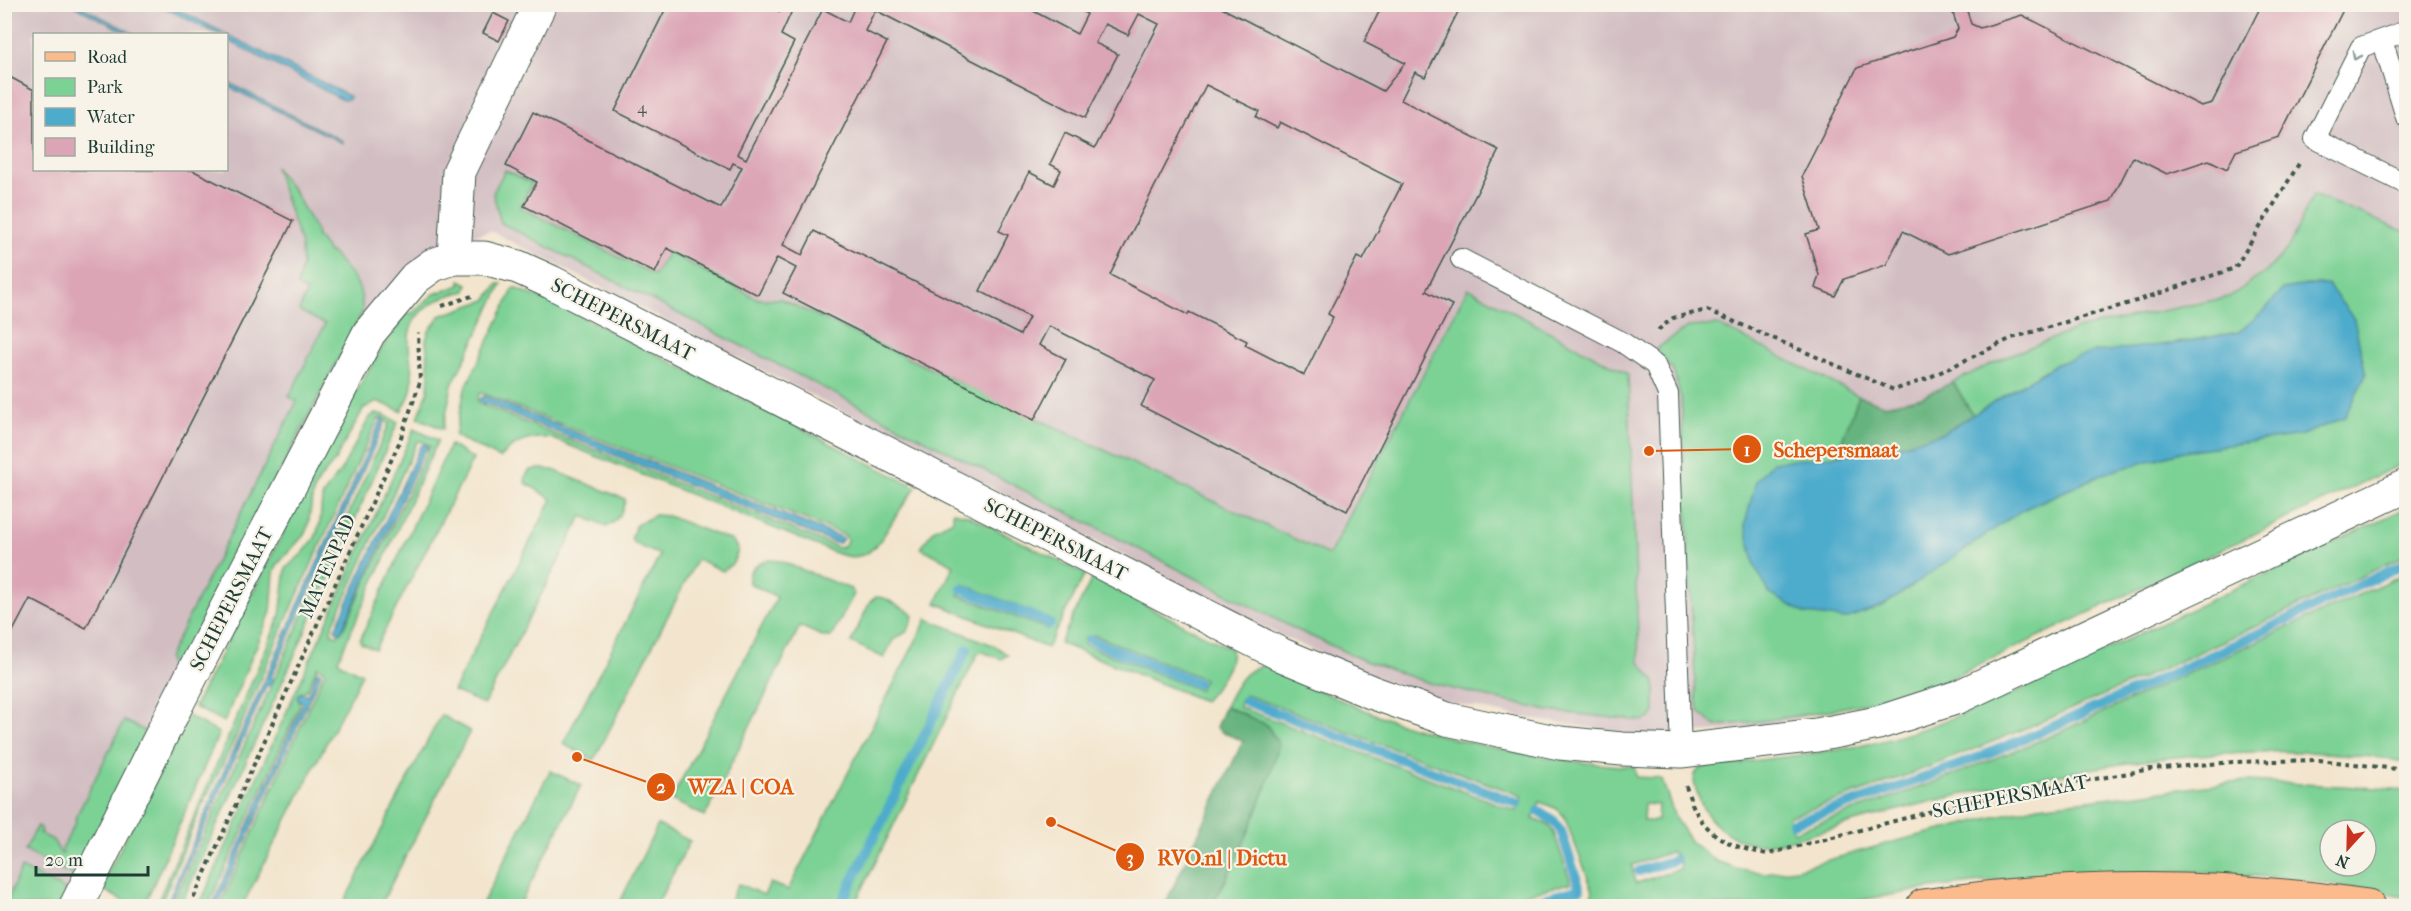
<svg xmlns="http://www.w3.org/2000/svg" width="2411" height="911" font-family="'IM FELL French Canon',serif">
  <rect width="100%" height="100%" fill="#f7f3e8"/>
  <filter id="ink" filterUnits="userSpaceOnUse"><feTurbulence type="fractalNoise" baseFrequency=".0167" numOctaves="2"/><feDisplacementMap in="SourceGraphic" scale="12" xChannelSelector="R" yChannelSelector="G"/><feConvolveMatrix kernelMatrix="1 2 1 2 8 2 1 2 1" color-interpolation-filters="sRGB"/></filter>
  <filter id="wash" filterUnits="userSpaceOnUse"><feTurbulence type="fractalNoise" baseFrequency=".008" numOctaves="4" result="noise"/><feDisplacementMap in="SourceGraphic" scale="24" xChannelSelector="R" yChannelSelector="G"/><feGaussianBlur stdDeviation="1.35" result="paint"/><feColorMatrix in="noise" values="0 0 0 0 0 0 0 0 0 0 0 0 0 0 0 0 0 1.4 0 .05"/><feComposite in="paint" operator="in"/></filter>
  <g filter="url(#wash)">
    <rect width="100%" height="100%" fill="#f3e5cd"/>
    <path fill="#d2bec2" fill-rule="evenodd" d="M 5,5 L 2406,5 L 2406,441 L 1865,702 L 1767,726 L 1713,732 L 1637,735 L 1514,716 L 1453,703 L 1370,676 L 1277,634 L 491,231 L 434,245 L 366,362 L 79,906 L 5,906 ZM 34,34 L 226,34 L 226,170 L 34,170 Z"/>
    <g fill="#7cd194" stroke="#4e8764" stroke-width="1.5" fill-rule="evenodd">
      <path d="M 275,167 L 295,193 L 317,233 L 316,235 L 329,253 L 331,252 C 350,274 364,281 362,313 L 179,666 L 170,664 L 168,658 L 297,401 L 289,397 L 325,324 L 299,311 L 307,292 L 297,286 L 302,266 L 301,245 Z"/>
      <path d="M 505,170 L 532,183 L 520,207 L 654,275 L 668,252 L 758,299 L 781,299 L 1329,555 L 1468,288 L 1628,374 L 1639,661 L 1655,682 L 1655,712 L 1650,718 L 1644,721 L 1548,711 L 1432,684 L 1365,661 L 1295,629 L 501,223 L 493,193 Z"/>
      <path d="M 2313,195 L 2406,232 L 2406,462 L 1939,684 C 1866,706 1792,719 1716,726 L 1700,713 L 1696,698 L 1681,398 L 1673,370 L 1656,349 L 1688,327 L 1718,325 L 1859,396 L 1836,456 L 1772,462 L 1884,605 L 2022,510 L 2106,473 L 2183,451 L 2329,285 L 2307,285 L 2283,289 L 2264,311 L 2239,332 L 2056,364 L 1973,415 L 1953,382 L 2012,354 L 2080,328 L 2229,297 L 2266,272 L 2288,248 Z"/>
      <path d="M 460,280 L 468,284 L 466,291 C 436,297 406,312 409,347 C 410,363 415,378 410,394 C 408,400 404,406 401,411 L 377,401 L 364,408 L 334,462 L 320,479 L 313,493 L 308,526 L 304,535 L 277,565 L 274,573 L 271,612 L 224,722 L 194,707 L 356,391 L 388,338 L 407,312 L 411,314 L 434,294 L 460,285 Z"/>
      <path d="M 498,284 L 502,284 L 452,385 L 443,429 L 418,418 L 428,391 L 429,373 L 426,340 L 429,331 L 440,316 L 486,300 Z"/>
      <path d="M 514,288 L 567,309 L 916,487 C 908,498 900,510 892,522 C 878,545 868,564 838,554 L 551,438 C 531,436 513,443 500,458 L 455,436 L 465,389 ZM 482,393 L 845,535 L 847,540 L 844,546 L 839,548 L 477,403 L 479,394 Z"/>
      <path d="M 375,414 L 382,414 L 398,422 L 292,661 L 180,906 L 172,906 L 389,424 L 384,418 L 378,419 L 278,638 L 233,743 L 201,808 L 160,906 L 156,906 L 280,616 L 286,568 L 303,553 L 315,538 L 320,523 L 322,498 L 327,489 L 340,472 L 370,417 Z"/>
      <path d="M 414,429 L 438,440 L 338,660 L 342,664 L 362,674 L 361,676 L 242,906 L 220,906 L 325,671 L 317,667 L 307,690 L 300,693 L 298,698 L 300,705 L 208,906 L 199,906 ZM 421,441 L 430,446 L 345,626 L 337,636 L 332,634 L 331,629 L 417,442 Z"/>
      <path d="M 450,445 L 473,459 L 375,649 L 361,643 L 360,640 Z"/>
      <path d="M 541,469 L 553,470 L 620,497 L 625,499 C 624,511 617,522 606,527 L 582,516 L 484,704 L 453,691 L 552,499 L 526,483 L 525,477 L 530,470 Z"/>
      <path d="M 2406,508 L 2406,555 C 2205,651 2003,747 1790,816 L 1789,818 L 1793,832 L 1940,780 L 2051,736 L 2406,573 L 2406,762 C 2248,734 2084,766 1929,802 C 1898,810 1868,818 1837,827 C 1812,834 1788,843 1762,844 C 1739,844 1717,830 1705,811 C 1700,804 1698,795 1695,786 C 1688,760 1723,765 1741,764 L 1742,762 C 1789,756 1836,752 1882,741 C 1922,731 1961,714 1999,700 Z"/>
      <path d="M 953,512 L 968,515 L 1085,574 L 1047,648 L 936,603 L 954,565 L 921,548 L 933,530 L 953,520 ZM 963,584 L 1052,620 L 1052,627 L 1047,629 L 959,595 Z"/>
      <path d="M 655,515 L 668,516 L 733,541 L 738,550 L 733,563 L 723,571 L 697,559 L 594,760 L 563,744 L 660,555 L 635,544 L 631,539 L 636,525 Z"/>
      <path d="M 769,560 L 780,561 L 851,589 L 854,594 L 831,637 L 824,637 L 800,626 L 705,816 L 671,800 L 777,597 L 749,583 C 747,570 757,562 769,560 Z"/>
      <path d="M 1092,578 L 1231,649 C 1235,662 1214,691 1204,701 L 1060,643 ZM 1094,635 L 1204,679 L 1199,690 L 1085,645 L 1084,639 Z"/>
      <path d="M 876,597 L 884,598 L 911,612 L 913,616 L 908,631 L 893,640 L 884,658 L 851,642 L 870,602 Z"/>
      <path d="M 927,619 L 995,646 L 1008,655 L 1001,659 L 983,652 L 978,653 L 854,906 L 728,906 L 738,884 L 764,895 L 770,883 L 788,890 Z"/>
      <path d="M 1265,665 C 1311,687 1357,709 1405,725 C 1475,747 1563,763 1635,767 L 1636,777 L 1658,778 L 1662,780 L 1676,820 L 1691,842 L 1716,861 L 1739,869 L 1765,873 L 1796,869 L 1897,841 L 2038,806 L 2247,781 L 2394,789 L 2406,792 L 2406,897 L 2297,879 L 2185,871 L 2022,877 L 1932,888 L 1825,906 L 1564,906 L 1589,900 L 1593,891 L 1564,816 L 1557,809 L 1540,802 L 1533,818 L 1548,824 L 1554,833 L 1571,883 L 1478,906 L 1211,906 L 1225,882 L 1267,786 L 1267,725 L 1225,706 C 1235,687 1242,669 1265,665 ZM 1246,695 L 1522,796 L 1516,811 L 1239,707 L 1241,699 ZM 1644,804 L 1658,805 L 1657,821 L 1643,821 ZM 2330,830 L 2366,830 L 2366,866 L 2330,866 ZM 1671,852 C 1678,856 1681,861 1680,869 L 1636,883 L 1634,879 L 1632,865 Z"/>
      <path d="M 441,715 L 470,731 L 380,906 L 342,906 Z"/>
      <path d="M 188,716 L 219,733 L 144,906 L 132,906 L 100,888 Z"/>
      <path d="M 124,721 L 148,732 L 74,876 L 25,851 L 37,826 L 41,828 L 42,832 L 39,833 L 53,840 L 61,854 L 63,854 L 62,849 L 76,821 L 75,819 Z"/>
      <path d="M 550,771 L 581,785 L 519,906 L 481,906 Z"/>
      <path d="M 658,825 L 690,841 L 656,906 L 618,906 Z"/>
      <path d="M 21,868 L 66,890 L 59,906 L 5,906 Z"/>
    </g>
    <g fill="#65b37e" stroke="#427859" stroke-width="1.5">
      <path d="M 1953,382 L 1973,415 L 1943,433 L 1880,451 L 1836,456 L 1859,396 L 1884,405 L 1922,397 Z"/>
      <path d="M 1225,706 L 1267,725 L 1279,744 C 1264,800 1240,856 1211,906 L 1164,906 L 1243,741 L 1222,732 L 1216,727 Z"/>
    </g>
    <g fill="#4dabcc" stroke="#367480" stroke-width="1.5">
      <path d="M 72,5 L 79,5 L 134,34 L 129,34 Z"/>
      <path d="M 159,5 L 169,5 L 345,94 L 350,97 L 349,99 L 343,100 L 227,40 L 226,34 L 217,34 Z"/>
      <path d="M 227,82 L 343,141 L 343,143 L 227,86 Z"/>
      <path d="M 2307,285 L 2328,285 L 2354,319 L 2366,375 L 2344,418 L 2302,435 L 2184,451 L 2106,473 L 2022,510 L 1884,605 L 1845,619 L 1806,614 L 1770,594 L 1755,567 L 1745,524 L 1756,481 L 1772,462 L 1880,451 L 1943,433 L 2056,364 L 2095,352 L 2179,343 L 2239,332 L 2264,311 L 2283,289 Z"/>
      <path d="M 484,396 L 843,538 L 840,543 L 835,543 L 484,403 L 482,404 L 479,400 Z"/>
      <path d="M 382,418 L 385,422 L 271,678 L 273,681 L 270,686 L 267,685 L 170,904 L 167,903 L 214,793 Z"/>
      <path d="M 425,443 L 428,448 L 424,451 L 341,632 L 337,632 L 335,629 L 420,447 Z"/>
      <path d="M 317,671 L 321,673 L 217,906 L 212,906 L 303,703 L 297,698 L 299,693 L 308,694 Z"/>
    </g>
    <g fill="none" stroke-linecap="round" stroke-linejoin="round">
      <g stroke="#4dabcc" stroke-width="10">
        <path d="M 962,589 L 1050,624"/>
        <path d="M 1090,640 L 1197,683"/>
        <path d="M 1245,701 L 1517,803"/>
        <path d="M 1793,823 C 1865,799 1937,775 2006,746 C 2142,690 2274,626 2406,563"/>
        <path d="M 1639,871 L 1675,860"/>
        <path d="M 840,906 L 967,649"/>
        <path d="M 1518,906 L 1580,889 L 1561,831 L 1554,821 L 1539,811"/>
      </g>
    </g>
    <g id="blocks">
      <g fill="#dba5b6" fill-rule="evenodd">
        <path d="M 668,4 L 765,4 L 780,12 L 784,4 L 795,4 L 781,35 L 794,42 L 737,154 L 746,159 L 823,9 L 848,22 L 856,4 L 1020,4 L 1077,34 L 1087,14 L 1068,4 L 1214,4 L 1383,91 L 1405,63 L 1364,42 L 1383,4 L 1462,4 L 1425,77 L 1415,72 L 1401,100 L 1499,150 L 1426,291 L 1452,305 L 1347,511 L 1141,406 L 1155,380 L 1049,326 L 1039,345 L 1066,359 L 1034,420 L 783,293 L 796,268 L 777,258 L 758,295 L 667,248 L 655,273 L 524,206 L 537,182 L 506,166 L 533,112 L 721,208 L 742,167 L 733,163 L 730,169 L 615,111 ZM 875,10 L 1085,118 L 1118,54 L 1095,43 L 1105,24 L 1128,35 L 1139,14 L 1159,24 L 1095,148 L 1065,133 L 1050,164 L 1061,170 L 1054,185 L 1029,172 L 999,231 L 1008,235 L 980,291 L 1029,317 L 1020,335 L 814,231 L 802,255 L 783,245 L 887,42 L 865,31 ZM 1206,85 L 1259,111 L 1256,117 L 1277,128 L 1280,122 L 1402,184 L 1363,260 L 1357,257 L 1328,314 L 1333,317 L 1304,375 L 1245,345 L 1247,341 L 1189,312 L 1188,315 L 1110,275 Z"/>
        <path d="M 1950,4 L 1965,4 L 1971,24 L 1980,28 L 2022,15 L 2201,106 L 2212,103 L 2262,4 L 2346,4 L 2279,137 L 2236,151 L 2227,169 L 2209,160 L 2167,174 L 2133,157 L 2111,201 L 1948,254 L 1903,231 L 1886,265 L 1844,279 L 1835,296 L 1815,288 L 1819,275 L 1806,234 L 1819,230 L 1802,176 L 1857,68 L 1953,37 L 1958,29 Z"/>
        <path d="M 493,13 L 509,21 L 499,41 L 483,33 Z"/>
        <path d="M 6,75 L 34,90 L 34,170 L 192,170 L 293,221 L 86,628 L 30,599 L 4,648 Z"/>
      </g>
    </g>
  </g>
  <g filter="url(#ink)">
    <use href="#blocks" fill-opacity="0" stroke="#3f564b" stroke-width="1.5"/>
    <g fill="none" stroke-linecap="round" stroke-linejoin="round">
      <defs>
        <g id="service">
          <path d="M 2406,31 L 2361,47 L 2315,139 L 2406,184"/>
          <path d="M 2386,52 L 2406,117"/>
          <path d="M 1461,259 L 1622,342 L 1655,365 L 1668,394 L 1681,751"/>
        </g>
        <g id="minor">
          <path d="M 454,258 L 484,258 L 518,267 L 551,282 L 1282,655 L 1371,692 L 1447,719 L 1560,743 L 1622,749 L 1681,751 L 1817,735 L 1878,723 L 1958,697 L 2406,486"/>
          <path d="M 76,906 L 180,698 L 369,333 L 415,278 L 433,265 L 454,258 L 459,172 L 540,4"/>
        </g>
        <path id="primary" d="M 1923,906 C 2071,884 2220,884 2368,906"/>
      </defs>
      <use href="#service" stroke="#3f564b" stroke-width="22"/>
      <use href="#minor" stroke="#3f564b" stroke-width="35"/>
      <use href="#primary" stroke="#3f564b" stroke-width="35"/>
      <g stroke="#3f564b" stroke-width="4" stroke-dasharray="4.5 4.5" stroke-linecap="butt">
        <path d="M 1704,5 L 1704,4"/>
        <path d="M 442,306 L 475,295"/>
        <path d="M 1658,330 L 1673,318 L 1707,310 L 1894,390 L 1926,379 L 2012,338 L 2133,302 L 2235,268 L 2300,162"/>
        <path d="M 1686,786 C 1698,831 1724,847 1768,854 L 1967,802 L 2151,769 L 2233,762 L 2319,760 L 2406,770"/>
        <path d="M 190,906 L 399,443 L 420,382 L 418,333"/>
      </g>
      <use href="#service" stroke="#fff" stroke-width="20"/>
      <use href="#minor" stroke="#fff" stroke-width="33"/>
      <use href="#primary" stroke="#fbbb8c" stroke-width="33"/>
    </g>
    <defs><path id="oneway-chevron" d="M-2-3.5L2.5 0L-2 3.5" fill="none" stroke-width="1.6" stroke-linecap="round" stroke-linejoin="round" transform="scale(1.5)"/></defs>
    <use stroke="#8f9e9a" href="#oneway-chevron" transform="translate(2356 56) rotate(118)"/>
  </g>
  <g text-anchor="middle" stroke-width="4.5" stroke-linejoin="round" paint-order="stroke">
    <g font-size="16" fill="#4e5754">
      <text x="642" y="113">4</text>
    </g>
    <g font-size="20" fill="#1f3d34" stroke="#f7f3e8">
      <text transform="translate(623 319) rotate(27)" y="7">SCHEPERSMAAT</text>
      <text transform="translate(1056 539) rotate(27)" y="7">SCHEPERSMAAT</text>
      <text transform="translate(327 566) rotate(-66)" y="7">MATENPAD</text>
      <text transform="translate(231 599) rotate(-63)" y="7">SCHEPERSMAAT</text>
      <text transform="translate(2010 796) rotate(-11)" y="7">SCHEPERSMAAT</text>
    </g>
  </g>
  <path fill="none" stroke="#de580e" stroke-width="2" d="M1649 451L1747 449M577 757L661 787M1051 822L1130 857"/>
  <g fill="#de580e" stroke="#f7f3e8" stroke-width="2">
    <circle cx="1649" cy="451" r="6"/>
    <circle cx="577" cy="757" r="6"/>
    <circle cx="1051" cy="822" r="6"/>
    <circle cx="1747" cy="449" r="15"/>
    <circle cx="661" cy="787" r="15"/>
    <circle cx="1130" cy="857" r="15"/>
  </g>
  <g font-size="18" text-anchor="middle" font-weight="bold" fill="#fff">
    <text x="1747" y="456">1</text>
    <text x="661" y="793">2</text>
    <text x="1130" y="864">3</text>
  </g>
  <g font-size="21" text-anchor="middle" font-weight="bold" fill="#de580e" stroke="#f7f3e8" stroke-width="4.5" stroke-linejoin="round" paint-order="stroke">
    <text x="1836" y="457">Schepersmaat</text>
    <text x="741" y="794">WZA | COA</text>
    <text x="1222" y="865">RVO.nl | Dictu</text>
  </g>
  <rect width="2411" height="911" fill="none" stroke="#f7f3e8" stroke-width="24"/>
  <rect x="33" y="33" width="195" height="138" fill="#f7f3e8" stroke="#a1aaa0" stroke-width="1.5"/>
  <rect x="45" y="52" width="30" height="9" fill="#fbbb8c" stroke="#a1aaa0" stroke-width="1.5"/>
  <text x="87" y="63" font-size="18" fill="#1f3d34">Road</text>
  <rect x="45" y="78" width="30" height="18" fill="#7cd194" stroke="#a1aaa0" stroke-width="1.5"/>
  <text x="87" y="93" font-size="18" fill="#1f3d34">Park</text>
  <rect x="45" y="108" width="30" height="18" fill="#4dabcc" stroke="#a1aaa0" stroke-width="1.5"/>
  <text x="87" y="123" font-size="18" fill="#1f3d34">Water</text>
  <rect x="45" y="138" width="30" height="18" fill="#dba5b6" stroke="#a1aaa0" stroke-width="1.5"/>
  <text x="87" y="153" font-size="18" fill="#1f3d34">Building</text>
  <g transform="translate(2348 848) rotate(202)"><circle r="28" fill="#f7f3e8" stroke="#a1aaa0" stroke-width="1.5"/>
  <path d="M0-4.5L10 22L0 15L-10 22Z" fill="#c8321e"/>
  <text y="-9" font-size="16" font-weight="bold" text-anchor="middle" fill="#1f3d34">N</text>
  </g>
  <path d="M36 866v9h112v-9" fill="none" stroke="#1f3d34" stroke-width="3"/>
  <text x="45" y="866" font-size="18" fill="#1f3d34" stroke="#f7f3e8" stroke-width="4.5" paint-order="stroke">20 m</text>
</svg>
